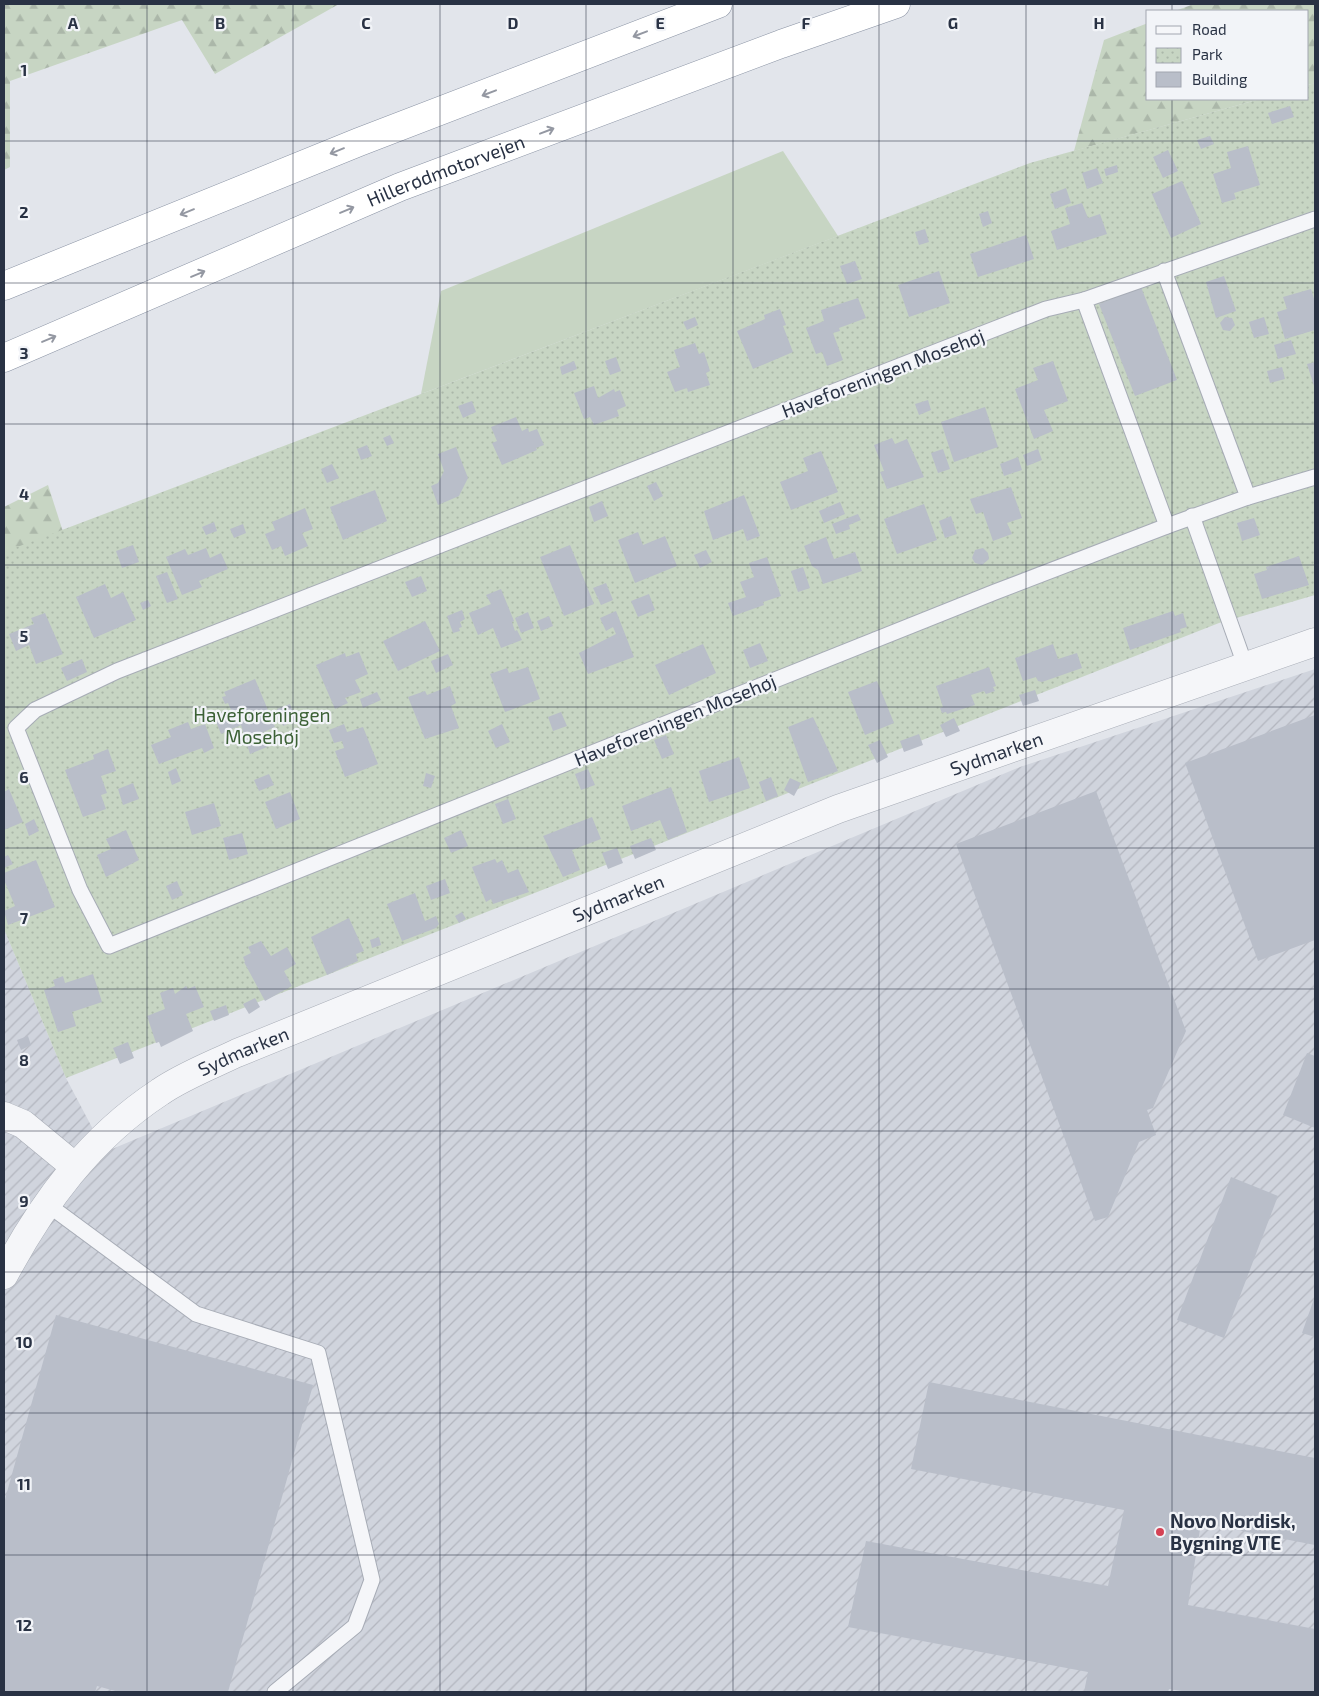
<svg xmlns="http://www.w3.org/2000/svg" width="1319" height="1696" font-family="'Exo 2',sans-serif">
  <defs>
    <pattern id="industrial-furrows" width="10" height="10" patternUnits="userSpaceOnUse" patternTransform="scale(1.25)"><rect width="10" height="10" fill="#d0d4dd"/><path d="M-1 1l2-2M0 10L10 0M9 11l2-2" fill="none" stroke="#b3b6bf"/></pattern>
    <pattern id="forest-firs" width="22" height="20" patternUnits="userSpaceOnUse" patternTransform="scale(1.25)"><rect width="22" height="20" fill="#c7d5c3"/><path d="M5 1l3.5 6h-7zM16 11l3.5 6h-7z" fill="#abb7a9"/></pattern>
    <pattern id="park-dots" width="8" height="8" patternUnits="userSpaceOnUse" patternTransform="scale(1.25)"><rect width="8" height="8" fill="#c7d5c3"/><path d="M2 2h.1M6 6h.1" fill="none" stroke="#abb7a9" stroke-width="1.8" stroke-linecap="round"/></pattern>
  </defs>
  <rect width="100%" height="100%" fill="#e2e5eb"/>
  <path fill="url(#industrial-furrows)" d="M 1315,669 L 1315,1692 L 4,1692 L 4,929 L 66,1078 L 105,1152 L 1020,767 Z"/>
  <path fill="#c7d5c3" d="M 783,151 L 838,236 L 421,394 L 441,291 Z"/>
  <g fill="url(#forest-firs)">
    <path d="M 4,4 L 339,4 L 215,74 L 182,20 L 10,81 L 10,167 L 4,170 Z"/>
    <path d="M 1194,4 L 1315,4 L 1315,83 L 1308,85 L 1308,11 L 1175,11 Z"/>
    <path d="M 1148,23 L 1148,99 L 1260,99 L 1074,151 L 1104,40 Z"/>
    <path d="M 48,485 L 73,563 L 4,600 L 4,507 Z"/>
  </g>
  <path fill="url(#park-dots)" d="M 1315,83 L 1315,595 L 1219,623 L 66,1078 L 4,929 L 4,552 L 1030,163 L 1260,99 L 1308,99 L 1308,85 Z"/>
  <g fill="#b9bec9">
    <path d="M 1290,106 L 1294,117 L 1272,124 L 1268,113 Z"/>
    <path d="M 1210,136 L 1214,144 L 1201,149 L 1197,140 Z"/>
    <path d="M 1248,146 L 1260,185 L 1234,193 L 1236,199 L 1222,203 L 1213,174 L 1231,168 L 1227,152 Z"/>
    <path d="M 1168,150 L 1178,171 L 1163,178 L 1153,157 Z"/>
    <path d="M 1117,165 L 1118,172 L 1106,176 L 1104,169 Z"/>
    <path d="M 1097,168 L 1103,183 L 1087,189 L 1082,173 Z"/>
    <path d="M 1182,181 L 1201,224 L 1171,238 L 1152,194 Z"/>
    <path d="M 1066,188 L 1071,203 L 1055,209 L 1050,194 Z"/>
    <path d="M 1082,203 L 1088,218 L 1100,214 L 1107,234 L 1057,250 L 1051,231 L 1070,224 L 1065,208 Z"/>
    <path d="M 988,211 L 992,223 L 983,227 L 979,214 Z"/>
    <path d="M 925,229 L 929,242 L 919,245 L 915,232 Z"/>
    <path d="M 1026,235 L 1034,259 L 978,277 L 970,254 Z"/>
    <path d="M 855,261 L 862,279 L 847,284 L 840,266 Z"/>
    <path d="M 939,271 L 950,303 L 909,317 L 898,285 Z"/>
    <path d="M 1224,276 L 1236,311 L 1216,318 L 1206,282 Z"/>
    <path d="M 1141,287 L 1177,380 L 1135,396 L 1099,304 Z"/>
    <path d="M 1311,289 L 1315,302 L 1315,330 L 1285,339 L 1277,312 L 1287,309 L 1283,297 Z"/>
    <path d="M 858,298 L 866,318 L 839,328 L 840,331 L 833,333 L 843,360 L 827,366 L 822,352 L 816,354 L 806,328 L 824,321 L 821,310 Z"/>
    <path d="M 780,309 L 786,325 L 783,326 L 793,352 L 753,369 L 737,331 L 765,319 L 764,315 Z"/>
    <path d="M 695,317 L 698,325 L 687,330 L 683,322 Z"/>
    <path d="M 1225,317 L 1232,318 L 1235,325 L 1230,331 L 1223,330 L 1220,323 Z"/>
    <path d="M 1264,317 L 1269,334 L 1254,338 L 1249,322 Z"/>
    <path d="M 1291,340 L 1296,354 L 1278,359 L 1274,345 Z"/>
    <path d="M 695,343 L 699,354 L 704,352 L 710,371 L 706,373 L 710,385 L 688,392 L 687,388 L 675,392 L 667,372 L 680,367 L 674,350 Z"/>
    <path d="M 616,357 L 621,371 L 610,375 L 605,361 Z"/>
    <path d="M 574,361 L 577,369 L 562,375 L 560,367 Z"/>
    <path d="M 1053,361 L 1068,401 L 1044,410 L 1053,431 L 1034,439 L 1015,389 L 1038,380 L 1033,368 Z"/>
    <path d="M 1315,362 L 1315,389 L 1307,364 Z"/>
    <path d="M 1282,367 L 1285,379 L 1270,383 L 1267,371 Z"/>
    <path d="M 594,386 L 598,398 L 614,389 L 615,392 L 620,390 L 626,406 L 617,410 L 619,416 L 594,425 L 590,417 L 584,419 L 574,393 Z"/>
    <path d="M 928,400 L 931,410 L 919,415 L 915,404 Z"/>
    <path d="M 472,401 L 476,412 L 463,418 L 458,406 Z"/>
    <path d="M 985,407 L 998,447 L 954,462 L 941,422 Z"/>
    <path d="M 516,417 L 522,431 L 528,428 L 529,432 L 537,429 L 544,445 L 536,448 L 537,450 L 502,465 L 492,443 L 497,441 L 491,427 Z"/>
    <path d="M 390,435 L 394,443 L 387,446 L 383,438 Z"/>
    <path d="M 892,438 L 895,444 L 907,439 L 924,477 L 887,489 L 880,472 L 884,471 L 874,445 Z"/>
    <path d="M 367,445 L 372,456 L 361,460 L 357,449 Z"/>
    <path d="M 456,447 L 468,478 L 459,496 L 438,505 L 431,486 L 438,483 L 444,471 L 438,454 Z"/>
    <path d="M 943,449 L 950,469 L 938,473 L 931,453 Z"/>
    <path d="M 1038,449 L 1042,460 L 1027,466 L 1023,455 Z"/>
    <path d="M 821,451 L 838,492 L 791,510 L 780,482 L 808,471 L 803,458 Z"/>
    <path d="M 1018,457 L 1022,470 L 1004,476 L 1000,464 Z"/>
    <path d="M 332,464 L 339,478 L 327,483 L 321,469 Z"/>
    <path d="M 656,482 L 663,496 L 654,501 L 647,486 Z"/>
    <path d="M 1011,487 L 1022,518 L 1007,523 L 1012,534 L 993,541 L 983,512 L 976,514 L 970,499 Z"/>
    <path d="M 375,490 L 387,521 L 343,540 L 330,507 Z"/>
    <path d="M 744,495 L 760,536 L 747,541 L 743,529 L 713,540 L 704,511 Z"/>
    <path d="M 602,501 L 608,516 L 594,522 L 589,507 Z"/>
    <path d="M 840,502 L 845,514 L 824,523 L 819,511 Z"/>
    <path d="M 924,504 L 937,540 L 897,554 L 884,519 Z"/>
    <path d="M 305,508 L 313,529 L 302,533 L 308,546 L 285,556 L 281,546 L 272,550 L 265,534 L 275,530 L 272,522 Z"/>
    <path d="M 858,514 L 861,520 L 849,525 L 850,529 L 836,534 L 832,524 Z"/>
    <path d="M 951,516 L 957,534 L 945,538 L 939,521 Z"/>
    <path d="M 1254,518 L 1260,535 L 1242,541 L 1237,523 Z"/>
    <path d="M 214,522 L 217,531 L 206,535 L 202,527 Z"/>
    <path d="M 243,524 L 246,533 L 234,538 L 230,529 Z"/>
    <path d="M 638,532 L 643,545 L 665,536 L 677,566 L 635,583 L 618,540 Z"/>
    <path d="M 826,537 L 834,559 L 855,552 L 862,571 L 823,584 L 818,570 L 812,566 L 804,546 Z"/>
    <path d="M 133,545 L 139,562 L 122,568 L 116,551 Z"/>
    <path d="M 570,545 L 594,604 L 564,616 L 540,557 Z"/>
    <path d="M 206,548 L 210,558 L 221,553 L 228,569 L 199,581 L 202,587 L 182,595 L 166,557 L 185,549 L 188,555 Z"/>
    <path d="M 983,548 L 988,553 L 989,559 L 982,565 L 975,563 L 972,558 L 975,550 Z"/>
    <path d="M 706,550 L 712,562 L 700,568 L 694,555 Z"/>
    <path d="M 1299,556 L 1309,585 L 1262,599 L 1254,574 L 1267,570 L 1266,567 Z"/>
    <path d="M 767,557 L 781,596 L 763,602 L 764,605 L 733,616 L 728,603 L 746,597 L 740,582 L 754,577 L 749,563 Z"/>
    <path d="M 803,567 L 810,588 L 798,592 L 791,571 Z"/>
    <path d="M 167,572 L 178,599 L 167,603 L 156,576 Z"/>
    <path d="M 421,576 L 427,591 L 412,597 L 405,582 Z"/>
    <path d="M 606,583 L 613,600 L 601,605 L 593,588 Z"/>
    <path d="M 105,584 L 111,598 L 123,592 L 136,620 L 94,638 L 76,597 Z"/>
    <path d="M 501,589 L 514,621 L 512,622 L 515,631 L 517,630 L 522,640 L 501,648 L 493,628 L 478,635 L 469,613 L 491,604 L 486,595 Z"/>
    <path d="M 649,594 L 655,610 L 638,617 L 631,601 Z"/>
    <path d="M 148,600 L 151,606 L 143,610 L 140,603 Z"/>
    <path d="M 462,610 L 465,619 L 460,622 L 462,627 L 459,628 L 460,631 L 453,633 L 447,616 Z"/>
    <path d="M 616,611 L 634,657 L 588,674 L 579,653 L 616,634 L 613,627 L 606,631 L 600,618 Z"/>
    <path d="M 1173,611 L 1175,616 L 1183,613 L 1187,627 L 1180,629 L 1181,632 L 1130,650 L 1123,628 Z"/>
    <path d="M 528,612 L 534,628 L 521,633 L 515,618 Z"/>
    <path d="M 45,613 L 63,654 L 36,664 L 29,645 L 16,651 L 9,634 L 34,624 L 31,618 Z"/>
    <path d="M 549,616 L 553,626 L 541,631 L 537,621 Z"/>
    <path d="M 425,621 L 440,651 L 398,671 L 383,641 Z"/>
    <path d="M 760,643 L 768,661 L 750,668 L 743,650 Z"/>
    <path d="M 703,644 L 716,673 L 669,695 L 655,665 Z"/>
    <path d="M 1053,644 L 1058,659 L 1077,653 L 1082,668 L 1042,682 L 1038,681 L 1036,677 L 1023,681 L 1015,658 Z"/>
    <path d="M 359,652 L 368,674 L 355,680 L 361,692 L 345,698 L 348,703 L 335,709 L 316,665 L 345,653 L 346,657 Z"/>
    <path d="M 448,654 L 453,665 L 436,673 L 431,661 Z"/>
    <path d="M 82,659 L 87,672 L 67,681 L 61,668 Z"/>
    <path d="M 528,667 L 540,699 L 505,712 L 490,674 L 507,668 L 509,673 Z"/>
    <path d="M 989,667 L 996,686 L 993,687 L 995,691 L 986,694 L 984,691 L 971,695 L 975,705 L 947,714 L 946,712 L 942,713 L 940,708 L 943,707 L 936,686 Z"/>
    <path d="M 255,679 L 275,727 L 259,734 L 267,747 L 250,754 L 241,725 L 221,734 L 215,719 L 232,712 L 228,703 L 225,704 L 222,697 L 226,696 L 224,692 Z"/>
    <path d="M 877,681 L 894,723 L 865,735 L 848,692 Z"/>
    <path d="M 450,686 L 456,703 L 451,706 L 459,728 L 425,739 L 408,697 L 425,691 L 427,695 Z"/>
    <path d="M 1035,690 L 1039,701 L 1023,706 L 1019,695 Z"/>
    <path d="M 377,692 L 381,700 L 363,708 L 360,699 Z"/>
    <path d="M 290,704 L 296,720 L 283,726 L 277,709 Z"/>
    <path d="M 561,712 L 567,726 L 553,731 L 548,717 Z"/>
    <path d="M 1315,715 L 1315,940 L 1258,961 L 1185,763 Z"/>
    <path d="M 813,717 L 838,771 L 808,782 L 788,727 Z"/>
    <path d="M 954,718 L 960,731 L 946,737 L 940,725 Z"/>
    <path d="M 188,722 L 191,729 L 205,724 L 214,748 L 204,753 L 202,748 L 159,764 L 151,745 L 171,737 L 168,730 Z"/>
    <path d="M 344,724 L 347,732 L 363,727 L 378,764 L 345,777 L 335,751 L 344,748 L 342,741 L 334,743 L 329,730 Z"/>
    <path d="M 502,724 L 510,742 L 496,748 L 488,731 Z"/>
    <path d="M 919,734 L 923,745 L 904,752 L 900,741 Z"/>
    <path d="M 666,735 L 674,754 L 662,759 L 654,740 Z"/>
    <path d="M 880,740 L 888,757 L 877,763 L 868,745 Z"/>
    <path d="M 108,749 L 116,771 L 101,776 L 107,793 L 101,795 L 106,809 L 83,817 L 65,770 L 94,759 L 93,755 Z"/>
    <path d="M 739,757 L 750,788 L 709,802 L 699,771 Z"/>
    <path d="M 176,768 L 181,781 L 172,785 L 168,772 Z"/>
    <path d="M 588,769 L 595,785 L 581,790 L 575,774 Z"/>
    <path d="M 426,773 L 435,776 L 431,788 L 423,786 Z"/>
    <path d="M 269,774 L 274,785 L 259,791 L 254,780 Z"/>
    <path d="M 771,777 L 778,796 L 766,801 L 759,782 Z"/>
    <path d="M 790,778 L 801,783 L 794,796 L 784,790 Z"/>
    <path d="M 133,783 L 139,799 L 123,805 L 118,789 Z"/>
    <path d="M 671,787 L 687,832 L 668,840 L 660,820 L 631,831 L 622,806 Z"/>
    <path d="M 9,789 L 23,822 L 4,830 L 4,792 Z"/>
    <path d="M 1096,791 L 1186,1031 L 1153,1108 L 1147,1110 L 1156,1135 L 1139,1142 L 1108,1217 L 1095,1221 L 956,844 Z"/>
    <path d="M 290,792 L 300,819 L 276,829 L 265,802 Z"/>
    <path d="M 508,799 L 516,819 L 503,824 L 495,804 Z"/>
    <path d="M 214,803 L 221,826 L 192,835 L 185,812 Z"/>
    <path d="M 592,817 L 601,839 L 572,850 L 580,870 L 563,877 L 543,836 Z"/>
    <path d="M 34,819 L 39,831 L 29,836 L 25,824 Z"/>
    <path d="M 126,830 L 139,860 L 106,877 L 97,855 L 111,849 L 106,839 Z"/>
    <path d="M 461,830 L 468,846 L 451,853 L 444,838 Z"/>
    <path d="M 242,833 L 248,854 L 229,860 L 223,838 Z"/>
    <path d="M 651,838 L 656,850 L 635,859 L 630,846 Z"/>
    <path d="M 617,848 L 623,863 L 608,869 L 602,853 Z"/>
    <path d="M 8,855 L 13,864 L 4,868 L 4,857 Z"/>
    <path d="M 495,859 L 497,863 L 502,860 L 508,873 L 518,869 L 529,892 L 493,904 L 491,899 L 486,902 L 472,867 Z"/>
    <path d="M 36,860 L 55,907 L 8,925 L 4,911 L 15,906 L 4,880 L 4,873 Z"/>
    <path d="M 445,879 L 450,893 L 431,900 L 426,886 Z"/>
    <path d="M 177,881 L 183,895 L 172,900 L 166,886 Z"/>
    <path d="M 415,893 L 425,921 L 436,916 L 439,924 L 436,928 L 402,941 L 387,904 Z"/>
    <path d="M 462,912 L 466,919 L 459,923 L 455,916 Z"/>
    <path d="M 349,918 L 364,951 L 356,954 L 358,961 L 327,975 L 311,937 Z"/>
    <path d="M 379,937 L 381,945 L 372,948 L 370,940 Z"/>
    <path d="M 261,941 L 271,956 L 287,947 L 296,964 L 284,971 L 292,986 L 265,1001 L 244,962 L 245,962 L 243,957 L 251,953 L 248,947 Z"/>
    <path d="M 93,974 L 102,1002 L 72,1012 L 76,1026 L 58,1032 L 44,990 L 55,986 L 53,980 L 63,976 L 65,983 Z"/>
    <path d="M 186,986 L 188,989 L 195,986 L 204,1007 L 186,1014 L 193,1031 L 161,1047 L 159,1042 L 156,1043 L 147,1016 L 165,1009 L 160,993 L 173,988 L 175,994 Z"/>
    <path d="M 255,998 L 260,1007 L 249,1014 L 243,1004 Z"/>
    <path d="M 226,1005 L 229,1015 L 214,1021 L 210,1011 Z"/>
    <path d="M 28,1036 L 31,1045 L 21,1050 L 17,1040 Z"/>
    <path d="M 128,1042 L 134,1058 L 120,1064 L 113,1048 Z"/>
    <path d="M 1307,1053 L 1315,1056 L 1315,1128 L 1283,1115 Z"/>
    <path d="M 1231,1177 L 1278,1196 L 1224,1338 L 1177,1320 Z"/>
    <path d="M 1315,1296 L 1315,1337 L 1302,1333 Z"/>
    <path d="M 56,1315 L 313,1385 L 228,1692 L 119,1692 L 97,1686 L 95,1692 L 4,1692 L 4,1503 Z"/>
    <path d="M 929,1382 L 1315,1458 L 1315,1545 L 1201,1523 L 1188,1605 L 1315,1629 L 1315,1692 L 1188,1692 L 1169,1689 L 1168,1692 L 1084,1692 L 1088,1672 L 848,1627 L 866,1541 L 1108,1586 L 1124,1510 L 911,1469 Z"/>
  </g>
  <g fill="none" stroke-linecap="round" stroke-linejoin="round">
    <defs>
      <g id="lane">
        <path d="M 1164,271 L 1248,497 L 1167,526 L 1084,300 L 1315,219"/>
        <path d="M 1084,300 L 1046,309 L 117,671 L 35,710 L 16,728 L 80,890 L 109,946 L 995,592 L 1167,526"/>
        <path d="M 1248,497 L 1315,477"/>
        <path d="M 1192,516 L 1245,665"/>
        <path d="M 47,1204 L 196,1314 L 318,1353 L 372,1580 L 355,1626 L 275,1692"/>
      </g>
      <g id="street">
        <path d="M 4,1116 L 23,1124 L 74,1166"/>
        <path id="s1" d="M 4,1275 C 43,1202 90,1138 160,1092 C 183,1076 212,1065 237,1053 L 838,809 L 1315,642"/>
      </g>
      <g id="highway">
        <path d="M 4,286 L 359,142 L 718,4"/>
        <path id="s2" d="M 4,358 L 400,187 L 781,44 L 896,4"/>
      </g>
    </defs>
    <use href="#lane" stroke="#a7acb6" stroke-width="17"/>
    <use href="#street" stroke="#a7acb6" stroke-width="29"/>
    <use href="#highway" stroke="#8992a3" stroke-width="29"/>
    <use href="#lane" stroke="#f5f6f9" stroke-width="15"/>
    <use href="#street" stroke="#f5f6f9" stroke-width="28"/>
    <use href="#highway" stroke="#fff" stroke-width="28"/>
  </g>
  <defs><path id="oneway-shaft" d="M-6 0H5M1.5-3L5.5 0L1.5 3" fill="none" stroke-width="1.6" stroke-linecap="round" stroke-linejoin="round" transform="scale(1.25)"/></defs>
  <g stroke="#9498a2">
    <use href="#oneway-shaft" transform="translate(640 34) rotate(159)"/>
    <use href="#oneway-shaft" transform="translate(489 93) rotate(159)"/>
    <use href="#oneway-shaft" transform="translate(547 131) rotate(-21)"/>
    <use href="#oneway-shaft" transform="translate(337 151) rotate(158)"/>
    <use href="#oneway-shaft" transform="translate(347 210) rotate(-23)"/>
    <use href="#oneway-shaft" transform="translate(187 212) rotate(158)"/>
    <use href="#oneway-shaft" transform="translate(198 274) rotate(-23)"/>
    <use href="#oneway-shaft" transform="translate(49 339) rotate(-23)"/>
  </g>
  <path fill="none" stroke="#293244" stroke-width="1" stroke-opacity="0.55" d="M 147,4 L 147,1692M 293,4 L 293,1692M 440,4 L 440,1692M 586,4 L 586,1692M 733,4 L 733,1692M 879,4 L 879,1692M 1026,4 L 1026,1692M 1172,4 L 1172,11M 1172,99 L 1172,1692M 4,141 L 1315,141M 4,283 L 1315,283M 4,424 L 1315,424M 4,565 L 1315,565M 4,707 L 1315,707M 4,848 L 1315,848M 4,989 L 1315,989M 4,1131 L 1315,1131M 4,1272 L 1315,1272M 4,1413 L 1315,1413M 4,1555 L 1315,1555"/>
  <circle fill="#d54254" stroke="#f2f4f8" stroke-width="2" cx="1160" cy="1532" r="5"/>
  <g text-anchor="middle" stroke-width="4.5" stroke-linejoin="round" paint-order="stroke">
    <g font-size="19" fill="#293244" stroke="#f2f4f8">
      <text dy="7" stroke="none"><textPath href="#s2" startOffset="480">Hillerødmotorvejen</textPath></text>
      <text transform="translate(883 373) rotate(-21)" y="7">Haveforeningen Mosehøj</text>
      <text transform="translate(675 720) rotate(-22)" y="7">Haveforeningen Mosehøj</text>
      <text dy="7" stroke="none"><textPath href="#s1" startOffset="1146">Sydmarken</textPath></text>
      <text dy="7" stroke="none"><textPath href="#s1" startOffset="741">Sydmarken</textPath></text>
      <text dy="7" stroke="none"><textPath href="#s1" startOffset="336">Sydmarken</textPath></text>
    </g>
    <g font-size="19" fill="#3c6136" stroke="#f2f4f8">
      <text x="262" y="722">Haveforeningen<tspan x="262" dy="22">Mosehøj</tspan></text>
    </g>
    <g font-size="19" font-weight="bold" fill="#293244" stroke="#f2f4f8" text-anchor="start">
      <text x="1170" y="1528">Novo Nordisk,<tspan x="1170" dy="22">Bygning VTE</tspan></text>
    </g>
  </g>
  <g font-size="16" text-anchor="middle" font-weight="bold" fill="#293244" stroke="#f2f4f8" stroke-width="4.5" stroke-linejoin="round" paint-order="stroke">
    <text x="73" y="29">A</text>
    <text x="220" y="29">B</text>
    <text x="366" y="29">C</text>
    <text x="513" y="29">D</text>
    <text x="660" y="29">E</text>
    <text x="806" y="29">F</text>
    <text x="953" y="29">G</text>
    <text x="1099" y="29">H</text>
    <text x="24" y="76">1</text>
    <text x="24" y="218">2</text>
    <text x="24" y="359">3</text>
    <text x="24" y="500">4</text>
    <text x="24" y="642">5</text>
    <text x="24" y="783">6</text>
    <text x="24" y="924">7</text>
    <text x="24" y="1066">8</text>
    <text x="24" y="1207">9</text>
    <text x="24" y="1348">10</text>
    <text x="24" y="1490">11</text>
    <text x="24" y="1631">12</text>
  </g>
  <rect width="1319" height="1696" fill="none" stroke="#293244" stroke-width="10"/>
  <rect x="1146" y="10" width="162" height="90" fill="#f2f4f8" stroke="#a2a6b0"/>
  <rect x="1156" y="26" width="25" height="8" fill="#f5f6f9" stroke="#a2a6b0"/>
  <text x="1192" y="35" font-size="15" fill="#293244">Road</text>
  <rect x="1156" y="48" width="25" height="15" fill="url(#park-dots)" stroke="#a2a6b0"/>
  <text x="1192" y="60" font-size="15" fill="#293244">Park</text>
  <rect x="1156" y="72" width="25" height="15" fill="#b9bec9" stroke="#a2a6b0"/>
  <text x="1192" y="85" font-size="15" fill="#293244">Building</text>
</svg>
